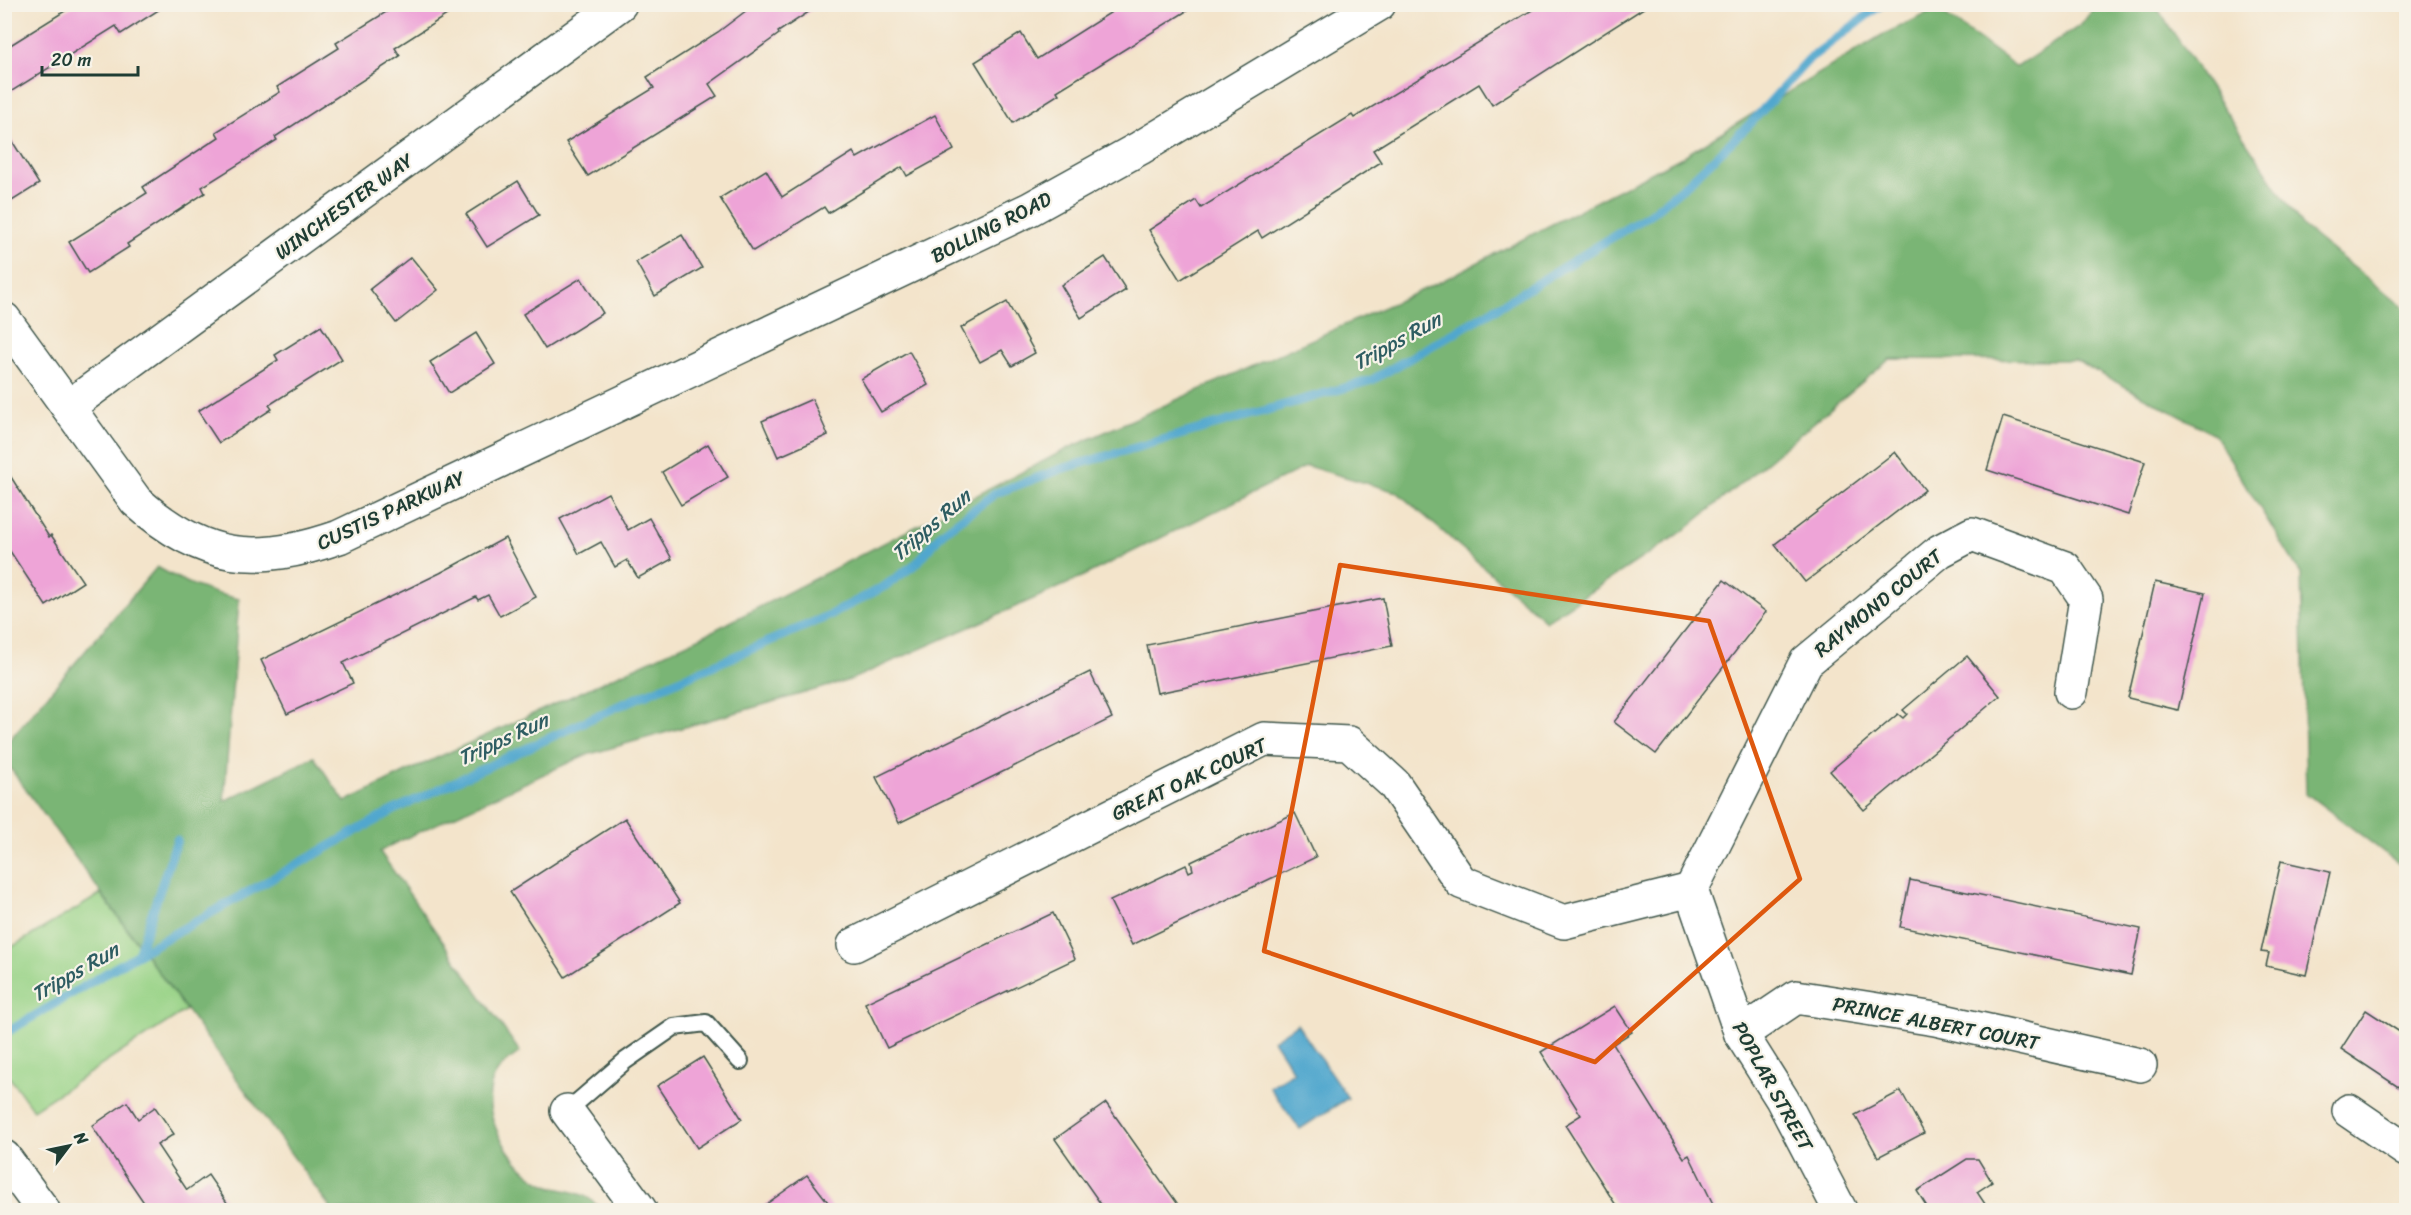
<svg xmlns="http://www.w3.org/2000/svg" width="2411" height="1215" font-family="Sriracha,sans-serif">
  <rect width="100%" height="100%" fill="#f7f3e8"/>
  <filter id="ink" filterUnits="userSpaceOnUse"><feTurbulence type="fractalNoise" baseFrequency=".0167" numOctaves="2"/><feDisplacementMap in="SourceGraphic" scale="12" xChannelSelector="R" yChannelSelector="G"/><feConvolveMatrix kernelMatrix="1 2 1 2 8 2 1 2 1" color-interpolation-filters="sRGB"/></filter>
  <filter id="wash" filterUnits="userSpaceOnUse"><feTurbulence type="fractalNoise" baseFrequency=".008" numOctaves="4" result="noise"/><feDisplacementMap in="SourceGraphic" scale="24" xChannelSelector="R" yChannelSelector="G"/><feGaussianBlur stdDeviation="1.35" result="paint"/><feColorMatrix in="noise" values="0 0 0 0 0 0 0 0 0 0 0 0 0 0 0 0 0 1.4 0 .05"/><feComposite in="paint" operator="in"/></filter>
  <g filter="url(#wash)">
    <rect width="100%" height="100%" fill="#f3e4cb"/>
    <path fill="#99d387" stroke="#5c885e" stroke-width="1.5" d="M 101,894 L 186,1010 L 33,1110 L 5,1071 L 5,951 Z"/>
    <path fill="#7ab574" stroke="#4c7954" stroke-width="1.5" d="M 2097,4 L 2155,5 L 2303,227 L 2406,309 L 2406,869 L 2306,793 L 2301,574 L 2214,434 L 2075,360 L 1890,359 L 1685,530 L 1546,621 L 1397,492 L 1307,466 L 1067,584 L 850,680 L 583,756 L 389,846 L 380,852 L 520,1052 C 507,1061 494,1070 491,1086 C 482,1120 514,1170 545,1184 C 567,1194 584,1188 601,1210 L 332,1210 L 5,761 L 5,745 L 157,567 C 185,583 207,592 239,599 L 224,801 L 314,757 L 345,802 L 406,772 L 701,637 L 1067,449 L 1438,283 L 1684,156 L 1882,35 L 1937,9 L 2017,67 L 2081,25 Z"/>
    <path fill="#51a7ce" stroke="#387281" stroke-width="1.5" d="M 1297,1024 L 1348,1098 L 1300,1129 L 1269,1087 L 1294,1072 L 1273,1040 Z"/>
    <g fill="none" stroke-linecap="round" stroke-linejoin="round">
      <g stroke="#51a7ce" stroke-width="9">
        <path d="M 138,954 L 177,840"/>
        <path d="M 4,1034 L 138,954 L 394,810 L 616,707 L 826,617 L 885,586 L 917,563 L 942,533 L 996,493 L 1061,469 L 1372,380 L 1500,306 L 1650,214 L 1687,184 L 1750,124 L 1809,59 L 1882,4"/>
      </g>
    </g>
    <g id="blocks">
      <g fill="#eea4d7">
        <path d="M 76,4 L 168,4 L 121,34 L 116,26 L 4,96 L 4,49 Z"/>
        <path d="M 399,4 L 464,4 L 395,48 L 400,56 L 275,137 L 277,140 L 202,187 L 205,193 L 127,244 L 129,247 L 88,273 L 69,242 L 147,193 L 143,187 L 219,137 L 216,132 L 280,92 L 277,87 L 339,48 L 336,43 Z"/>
        <path d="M 755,4 L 821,4 L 778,32 L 779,34 L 709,84 L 717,96 L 588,176 L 566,142 L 654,88 L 647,77 L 718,32 Z"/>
        <path d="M 1124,4 L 1198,4 L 1057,91 L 1059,94 L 1013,123 L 975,62 L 1021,33 L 1037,59 Z"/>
        <path d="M 1542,4 L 1650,4 L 1492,105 L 1479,84 L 1373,150 L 1381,162 L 1262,238 L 1258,231 L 1180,280 L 1149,230 L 1196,200 L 1201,208 L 1352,115 L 1354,118 Z"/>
        <path d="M 935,115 L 954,150 L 907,176 L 902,167 L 828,213 L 824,207 L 753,251 L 720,198 L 766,170 L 782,197 L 853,152 L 857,158 Z"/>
        <path d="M 4,128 L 39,184 L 4,206 Z"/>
        <path d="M 518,181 L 539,215 L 487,247 L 466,214 Z"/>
        <path d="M 682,235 L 702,268 L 655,296 L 636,262 Z"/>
        <path d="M 411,257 L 438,290 L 396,323 L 370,289 Z"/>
        <path d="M 1105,257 L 1126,290 L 1081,318 L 1061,285 Z"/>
        <path d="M 581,278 L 603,313 L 545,349 L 523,314 Z"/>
        <path d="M 1007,302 L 1035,353 L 1012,366 L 1002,350 L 980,362 L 961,328 Z"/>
        <path d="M 321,326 L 342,359 L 269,405 L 272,409 L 219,443 L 198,411 L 278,360 L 275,355 Z"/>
        <path d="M 476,333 L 495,364 L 449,393 L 430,362 Z"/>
        <path d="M 909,351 L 928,385 L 881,412 L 861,379 Z"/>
        <path d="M 812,399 L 828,435 L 778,457 L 762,421 Z"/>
        <path d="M 2003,417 L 2145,462 L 2128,515 L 1987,470 Z"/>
        <path d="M 708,444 L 728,477 L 681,505 L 662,472 Z"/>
        <path d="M 1895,452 L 1925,490 L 1805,582 L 1775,544 Z"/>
        <path d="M 4,466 L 49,537 L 51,535 L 83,582 L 46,606 L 4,542 Z"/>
        <path d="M 608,493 L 628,530 L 649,518 L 672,559 L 638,578 L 627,560 L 615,567 L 601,542 L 579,554 L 560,519 Z"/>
        <path d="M 505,538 L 536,597 L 500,616 L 488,595 L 478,600 L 476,597 L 343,663 L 353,683 L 287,714 L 261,660 L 440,573 Z"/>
        <path d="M 1724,580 L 1766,612 L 1656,754 L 1614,722 Z"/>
        <path d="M 2155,582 L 2205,593 L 2178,710 L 2128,698 Z"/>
        <path d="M 1383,598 L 1392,646 L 1157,693 L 1147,645 Z"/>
        <path d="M 1967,656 L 2000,696 L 1864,810 L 1830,771 L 1898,714 L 1903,718 L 1907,714 L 1903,710 Z"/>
        <path d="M 1090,672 L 1112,718 L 899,823 L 876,777 Z"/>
        <path d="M 1295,813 L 1316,857 L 1132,945 L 1110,901 L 1186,865 L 1189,872 L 1193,870 L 1191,862 Z"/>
        <path d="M 625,818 L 680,903 L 565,977 L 510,892 Z"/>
        <path d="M 2281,861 L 2330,872 L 2306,975 L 2266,966 L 2269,953 L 2261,952 Z"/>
        <path d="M 1910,880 L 2141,929 L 2131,975 L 1900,927 Z"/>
        <path d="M 1053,913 L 1075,959 L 887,1048 L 865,1003 Z"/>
        <path d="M 1615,1006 L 1632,1032 L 1613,1044 L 1684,1158 L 1689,1155 L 1716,1210 L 1619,1210 L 1565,1125 L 1581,1115 L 1541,1052 Z"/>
        <path d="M 2366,1010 L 2406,1036 L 2406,1092 L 2341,1049 Z"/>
        <path d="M 703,1057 L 742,1119 L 697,1148 L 657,1086 Z"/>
        <path d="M 1901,1091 L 1924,1133 L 1878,1157 L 1855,1115 Z"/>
        <path d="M 127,1102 L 138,1119 L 155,1107 L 174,1134 L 157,1145 L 187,1190 L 208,1175 L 232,1210 L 149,1210 L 92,1126 Z"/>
        <path d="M 1106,1103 L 1182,1210 L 1105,1210 L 1055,1139 Z"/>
        <path d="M 1967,1159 L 1978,1159 L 1992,1182 L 1977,1192 L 1989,1210 L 1929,1210 L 1917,1191 Z"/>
        <path d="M 807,1175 L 834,1210 L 758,1210 Z"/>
      </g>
    </g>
  </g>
  <g filter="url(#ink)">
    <use href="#blocks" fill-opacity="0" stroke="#3f564b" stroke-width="1.5"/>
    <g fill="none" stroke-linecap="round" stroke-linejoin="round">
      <defs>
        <path id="lane" d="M 567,1111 L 625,1061 L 674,1027 L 706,1023 L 740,1061"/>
        <g id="street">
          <path d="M 4,319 L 136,501 C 203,561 256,566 339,537 L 1030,209 L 1140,148 L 1379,4"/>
          <path d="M 68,407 L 620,4"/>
          <path d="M 1691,890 L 1806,662 L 1940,551 L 1972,534 L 2065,568 L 2086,599 L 2071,692"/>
          <path d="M 1691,890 L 1741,1034 L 1782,1099 L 1840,1210"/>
          <path d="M 854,945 L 1264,739 L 1349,743 L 1394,784 L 1461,882 L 1564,922 L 1691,890"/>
          <path d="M 1741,1034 L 1796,997 L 1935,1019 L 2140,1065"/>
          <path d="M 567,1111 L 640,1210"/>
          <path d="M 2349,1111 L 2406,1150"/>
          <path d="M 4,1157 L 43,1210"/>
        </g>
      </defs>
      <use href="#lane" stroke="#3f564b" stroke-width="20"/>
      <use href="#street" stroke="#3f564b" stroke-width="36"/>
      <use href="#lane" stroke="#fff" stroke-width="16"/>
      <use href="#street" stroke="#fff" stroke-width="33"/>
    </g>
  </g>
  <path fill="none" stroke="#de580e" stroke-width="4.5" stroke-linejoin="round" d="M 1340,565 L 1709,621 L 1800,879 L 1595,1062 L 1264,951 Z"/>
  <g text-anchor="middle" stroke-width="4.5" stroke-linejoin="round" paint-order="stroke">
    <g font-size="20" fill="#1f3d34" stroke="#f7f3e8">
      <text transform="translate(344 206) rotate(-36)" y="7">WINCHESTER WAY</text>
      <text transform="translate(991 227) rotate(-27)" y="7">BOLLING ROAD</text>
      <text transform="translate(391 510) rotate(-25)" y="7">CUSTIS PARKWAY</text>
      <text transform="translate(1878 603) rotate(-39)" y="7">RAYMOND COURT</text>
      <text transform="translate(1189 779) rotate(-25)" y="7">GREAT OAK COURT</text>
      <text transform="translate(1936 1023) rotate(11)" y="7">PRINCE ALBERT COURT</text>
      <text transform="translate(1773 1086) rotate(61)" y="7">POPLAR STREET</text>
    </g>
    <g font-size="21" font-style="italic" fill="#2e5d62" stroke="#f7f3e8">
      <text transform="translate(1397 341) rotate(-29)" y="7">Tripps Run</text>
      <text transform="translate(931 525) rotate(-41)" y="7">Tripps Run</text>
      <text transform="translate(503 739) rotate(-25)" y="7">Tripps Run</text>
      <text transform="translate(75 972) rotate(-30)" y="7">Tripps Run</text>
    </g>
  </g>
  <rect width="2411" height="1215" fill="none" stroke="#f7f3e8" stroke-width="24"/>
  <g transform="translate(69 1146) rotate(58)" stroke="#f7f3e8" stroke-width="4.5" paint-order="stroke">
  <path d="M0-4.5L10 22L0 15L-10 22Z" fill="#1f3d34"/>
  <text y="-9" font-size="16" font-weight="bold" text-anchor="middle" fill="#1f3d34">N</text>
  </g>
  <path d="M42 66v9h96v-9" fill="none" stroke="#1f3d34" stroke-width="3"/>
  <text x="51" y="66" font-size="18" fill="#1f3d34" stroke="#f7f3e8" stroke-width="4.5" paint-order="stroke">20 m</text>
</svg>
